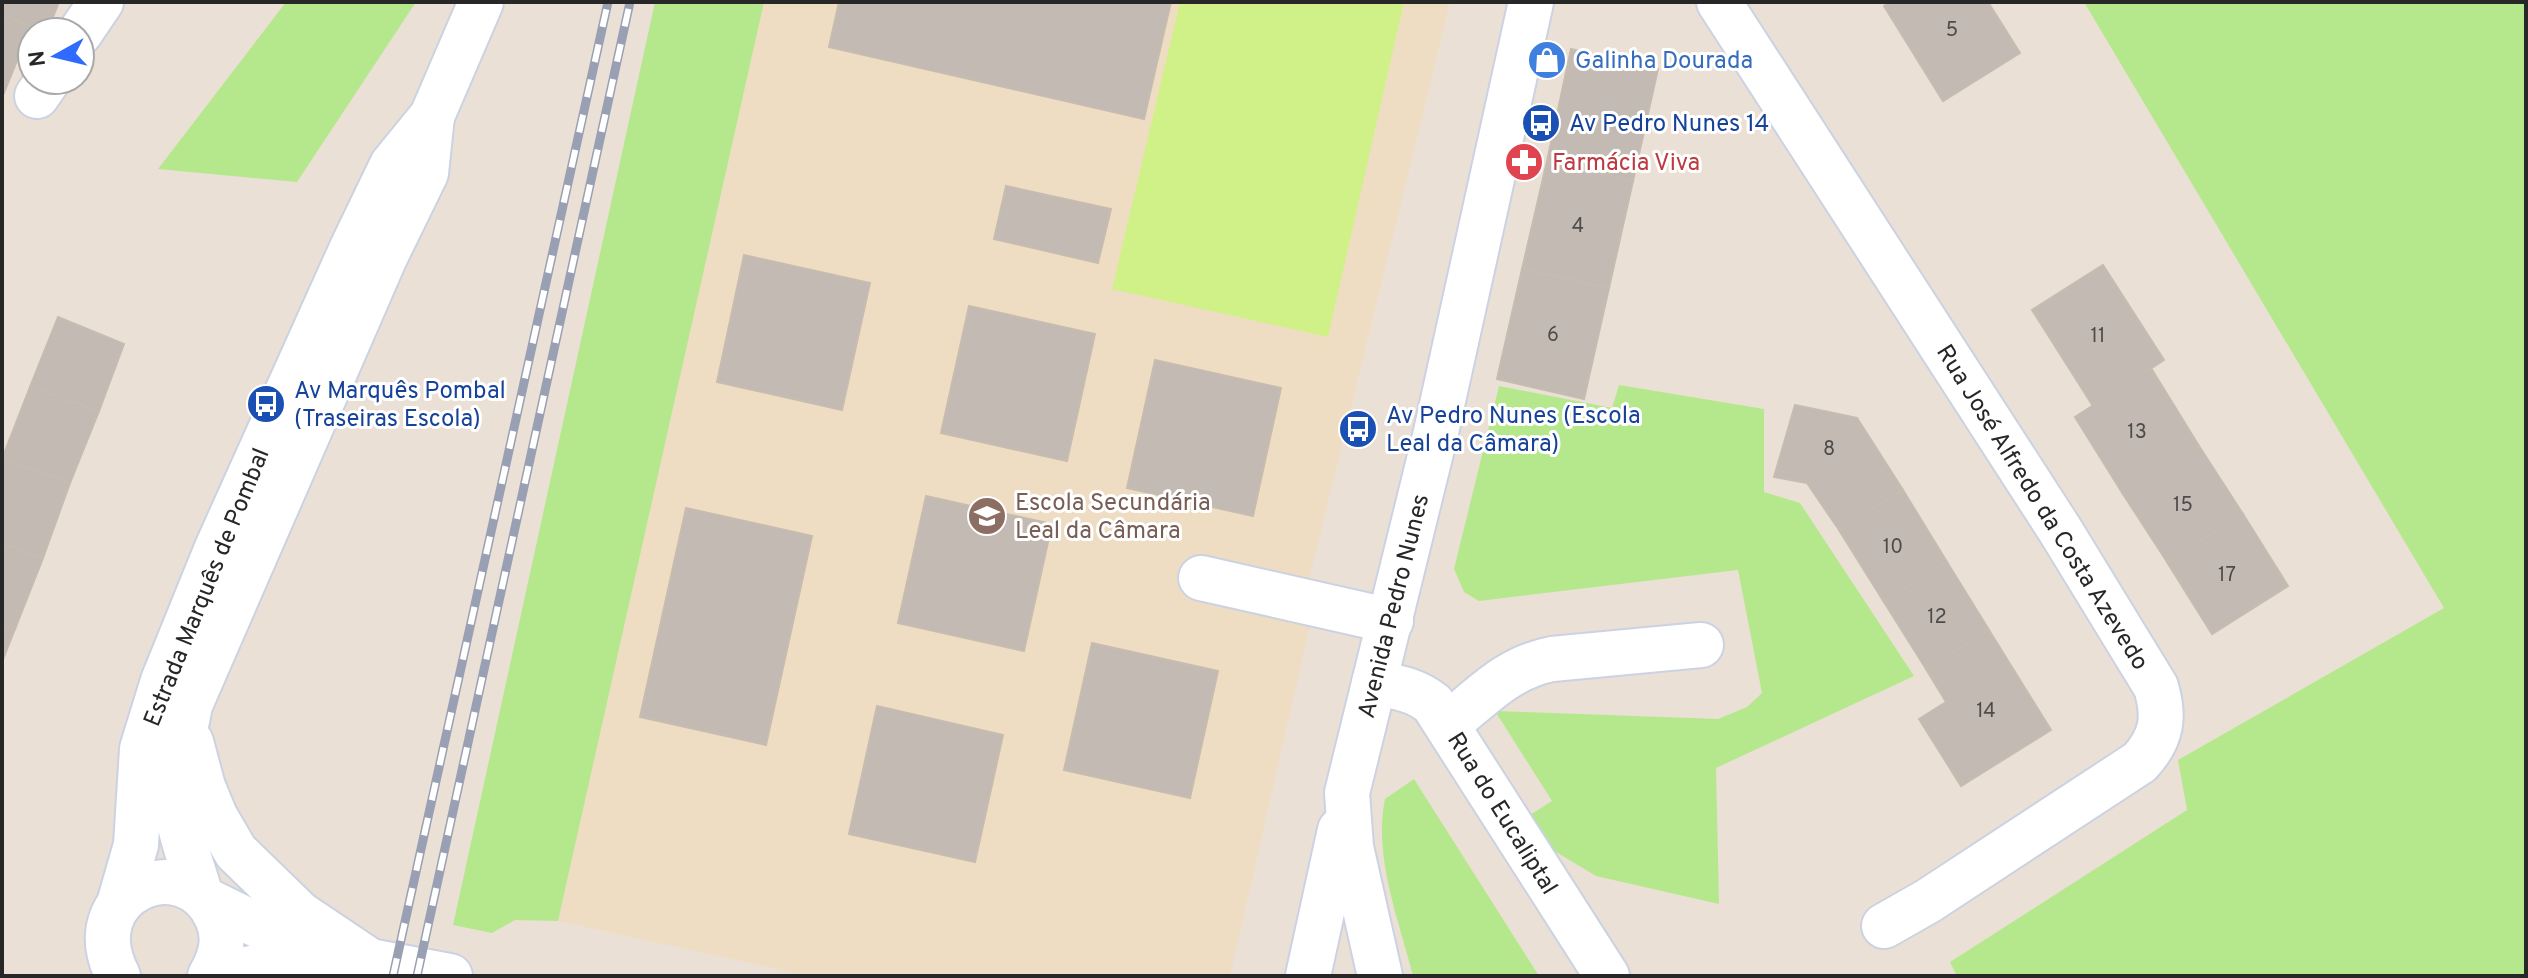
<svg xmlns="http://www.w3.org/2000/svg" width="2528" height="978" font-family="Overpass,sans-serif">
  <rect width="100%" height="100%" fill="#ebe0d6"/>
  <path fill="#efddc3" d="M 764,2 L 1450,2 L 1304,600 L 1310,625 L 1230,976 L 810,976 L 558,921 Z"/>
  <g fill="#b5e88c">
    <path d="M 286,2 L 416,2 L 297,182 L 158,169 Z"/>
    <path d="M 655,2 L 764,2 L 558,921 L 515,920 L 492,933 L 453,925 Z"/>
    <path d="M 2084,2 L 2526,2 L 2526,976 L 1957,976 L 1950,962 L 2187,810 L 2178,760 L 2444,608 Z"/>
    <path d="M 1619,385 L 1764,409 L 1764,492 L 1800,503 L 1914,676 L 1716,768 L 1719,904 L 1596,876 L 1551,849 L 1527,817 L 1552,801 L 1495,711 L 1718,719 L 1747,707 L 1762,693 L 1738,570 L 1479,601 L 1464,592 L 1454,569 L 1499,386 L 1612,408 Z"/>
    <path d="M 1414,779 L 1539,976 L 1413,976 C 1399,920 1373,857 1385,799 Z"/>
  </g>
  <path fill="#cff187" d="M 1180,2 L 1404,2 L 1328,337 L 1112,289 Z"/>
  <g fill="#c2bab3" stroke="#c6bcb0" stroke-width="2">
    <path d="M 2,2 L 59,2 L 47,32 L 2,15 Z"/>
    <path d="M 839,2 L 1171,2 L 1144,119 L 829,47 Z"/>
    <path d="M 1890,2 L 1988,2 L 2020,53 L 1943,101 L 1884,6 Z"/>
    <path d="M 2,15 L 31,26 L 2,98 Z"/>
    <path d="M 1571,49 L 1658,69 L 1633,181 L 1547,161 Z"/>
    <path d="M 1547,161 L 1633,181 L 1609,288 L 1522,269 Z"/>
    <path d="M 1006,186 L 1111,209 L 1098,263 L 994,239 Z"/>
    <path d="M 744,255 L 870,283 L 842,410 L 717,382 Z"/>
    <path d="M 2103,265 L 2164,360 L 2093,406 L 2032,310 Z"/>
    <path d="M 1522,269 L 1609,288 L 1584,399 L 1497,379 Z"/>
    <path d="M 969,306 L 1095,334 L 1067,461 L 941,433 Z"/>
    <path d="M 58,317 L 124,344 L 99,411 L 30,387 Z"/>
    <path d="M 1155,360 L 1281,388 L 1253,516 L 1127,488 Z"/>
    <path d="M 2151,368 L 2199,446 L 2123,494 L 2075,417 Z"/>
    <path d="M 30,387 L 99,411 L 70,483 L 2,459 Z"/>
    <path d="M 1795,405 L 1857,418 L 1903,490 L 1839,530 L 1807,483 L 1774,477 Z"/>
    <path d="M 2199,446 L 2243,514 L 2167,562 L 2123,494 Z"/>
    <path d="M 2,459 L 70,483 L 43,558 L 2,543 Z"/>
    <path d="M 1903,490 L 1947,562 L 1884,602 L 1839,530 Z"/>
    <path d="M 926,496 L 1052,524 L 1024,651 L 898,623 Z"/>
    <path d="M 686,508 L 812,536 L 766,745 L 640,717 Z"/>
    <path d="M 2243,514 L 2288,586 L 2212,634 L 2167,562 Z"/>
    <path d="M 2,543 L 43,558 L 15,629 L 2,625 Z"/>
    <path d="M 1947,562 L 1989,630 L 1926,669 L 1884,602 Z"/>
    <path d="M 2,625 L 15,629 L 2,662 Z"/>
    <path d="M 1989,630 L 2051,730 L 1961,786 L 1919,719 L 1946,702 L 1926,669 Z"/>
    <path d="M 1092,643 L 1218,671 L 1190,798 L 1064,770 Z"/>
    <path d="M 877,706 L 1003,735 L 975,862 L 849,834 Z"/>
  </g>
  <g fill="none" stroke-linecap="round" stroke-linejoin="round">
    <defs>
      <g id="minor">
        <path d="M 1719,2 L 2060,530 L 2156,687 C 2165,717 2162,738 2140,762 L 1928,901 L 1884,926"/>
        <path d="M 80,33 L 101,2"/>
        <path d="M 37,96 L 48,80"/>
        <path d="M 1201,578 L 1391,621"/>
        <path d="M 1374,683 C 1396,687 1415,689 1433,704 L 1607,976"/>
        <path d="M 1448,724 C 1483,696 1507,668 1552,659 L 1701,645"/>
        <path d="M 191,742 L 203,787 L 215,816 L 236,852 L 300,914 L 367,959"/>
        <path d="M 200,893 C 191,860 176,828 176,793 C 176,763 185,735 190,705 L 385,257 L 426,173 L 432,116"/>
        <path d="M 206,900 L 269,931 L 323,952 L 450,976"/>
        <path d="M 119,904 L 136,845 L 142,749 L 163,681 L 217,548 L 352,248 L 392,165 L 432,116 L 481,2"/>
        <path d="M 118,976 C 74,891 186,846 217,918 C 226,938 221,957 210,976"/>
        <path d="M 229,976 L 247,969 L 323,952"/>
        <path d="M 1308,976 L 1340,830"/>
        <path d="M 1380,976 L 1351,847 L 1347,793 L 1436,432 L 1531,2"/>
      </g>
    </defs>
    <use href="#minor" stroke="#cbd2e2" stroke-width="48"/>
    <use href="#minor" stroke="#fff" stroke-width="44"/>
    <defs>
      <g id="rail">
        <path d="M 393,976 L 608,2"/>
        <path d="M 417,976 L 630,2"/>
      </g>
    </defs>
    <use href="#rail" stroke="#99a0b3" stroke-width="9"/>
    <use href="#rail" stroke="#fff" stroke-width="6" stroke-dasharray="18" stroke-linecap="butt"/>
  </g>
  <defs>
    <symbol id="shop-disc" viewBox="-11 -11 22 22"><circle r="9.5" fill="#3f7fe0" stroke="#fff"/><path d="M-5-2.5h2.3a2.7 3.5 0 0 1 5.4 0H5L5.5 6h-11ZM-1.5-2.5h3a1.5 2.3 0 0 0-3 0Z" fill="#fff"/></symbol>
    <symbol id="bus-disc" viewBox="-11 -11 22 22"><circle r="9.5" fill="#1a4fb4" stroke="#fff"/><path d="M-5-6H5V4H4V6H2V4H-2V6H-4V4H-5ZM-3.5-4V0h7V-4ZM-3.5 1.2v1.5H-2V1.2ZM2 1.2v1.5H3.5V1.2Z" fill="#fff"/></symbol>
    <symbol id="pharmacy-disc" viewBox="-11 -11 22 22"><circle r="9.5" fill="#e0444e" stroke="#fff"/><path d="M-2-6h4v4h4v4h-4v4h-4v-4h-4v-4h4Z" fill="#fff"/></symbol>
    <symbol id="school-disc" viewBox="-11 -11 22 22"><circle r="9.5" fill="#8d6e63" stroke="#fff"/><path d="M0-5L7-2L0 1L-7-2ZM-4 1L0 2.5L4 1V4Q0 6-4 4Z" fill="#fff"/></symbol>
  </defs>
  <g fill-rule="evenodd">
    <use href="#shop-disc" x="1525" y="38" width="44" height="44"/>
    <use href="#bus-disc" x="1519" y="101" width="44" height="44"/>
    <use href="#pharmacy-disc" x="1502" y="140" width="44" height="44"/>
    <use href="#bus-disc" x="244" y="382" width="44" height="44"/>
    <use href="#bus-disc" x="1336" y="407" width="44" height="44"/>
    <use href="#school-disc" x="965" y="494" width="44" height="44"/>
  </g>
  <g text-anchor="middle" stroke-width="6" stroke-linejoin="round" paint-order="stroke">
    <g font-size="20" fill="#4e4c4a">
      <text x="1952" y="36">5</text>
      <text x="1578" y="232">4</text>
      <text x="1553" y="341">6</text>
      <text x="2098" y="342">11</text>
      <text x="2137" y="438">13</text>
      <text x="1829" y="455">8</text>
      <text x="2183" y="511">15</text>
      <text x="1893" y="553">10</text>
      <text x="2227" y="581">17</text>
      <text x="1937" y="623">12</text>
      <text x="1986" y="717">14</text>
    </g>
    <g font-size="24" fill="#366cbe" stroke="#fff" text-anchor="start">
      <text x="1575" y="68">Galinha Dourada</text>
    </g>
    <g font-size="24" fill="#164399" stroke="#fff" text-anchor="start">
      <text x="1569" y="131">Av Pedro Nunes 14</text>
      <text x="294" y="398">Av Marquês Pombal<tspan x="294" dy="28">(Traseiras Escola)</tspan></text>
      <text x="1386" y="423">Av Pedro Nunes (Escola<tspan x="1386" dy="28">Leal da Câmara)</tspan></text>
    </g>
    <g font-size="24" fill="#be3a42" stroke="#fff" text-anchor="start">
      <text x="1552" y="170">Farmácia Viva</text>
    </g>
    <g font-size="24" fill="#785e54" stroke="#fff" text-anchor="start">
      <text x="1015" y="510">Escola Secundária<tspan x="1015" dy="28">Leal da Câmara</tspan></text>
    </g>
    <g font-size="24" fill="#272727" stroke="#fff">
      <text transform="translate(2043 507) rotate(58)" y="8">Rua José Alfredo da Costa Azevedo</text>
      <text transform="translate(206 587) rotate(-68)" y="8">Estrada Marquês de Pombal</text>
      <text transform="translate(1393 606) rotate(-76)" y="8">Avenida Pedro Nunes</text>
      <text transform="translate(1503 813) rotate(58)" y="8">Rua do Eucaliptal</text>
    </g>
  </g>
  <rect width="2528" height="978" fill="none" stroke="#272727" stroke-width="8"/>
  <g transform="translate(56 56) rotate(262)"><circle r="38" fill="#ffffff" stroke="#a9a9a9" stroke-width="2"/>
  <path d="M0-6L14 30L0 20L-14 30Z" fill="#306bff"/>
  <text y="-12" font-size="22" font-weight="bold" text-anchor="middle" fill="#272727">N</text>
  </g>
</svg>
